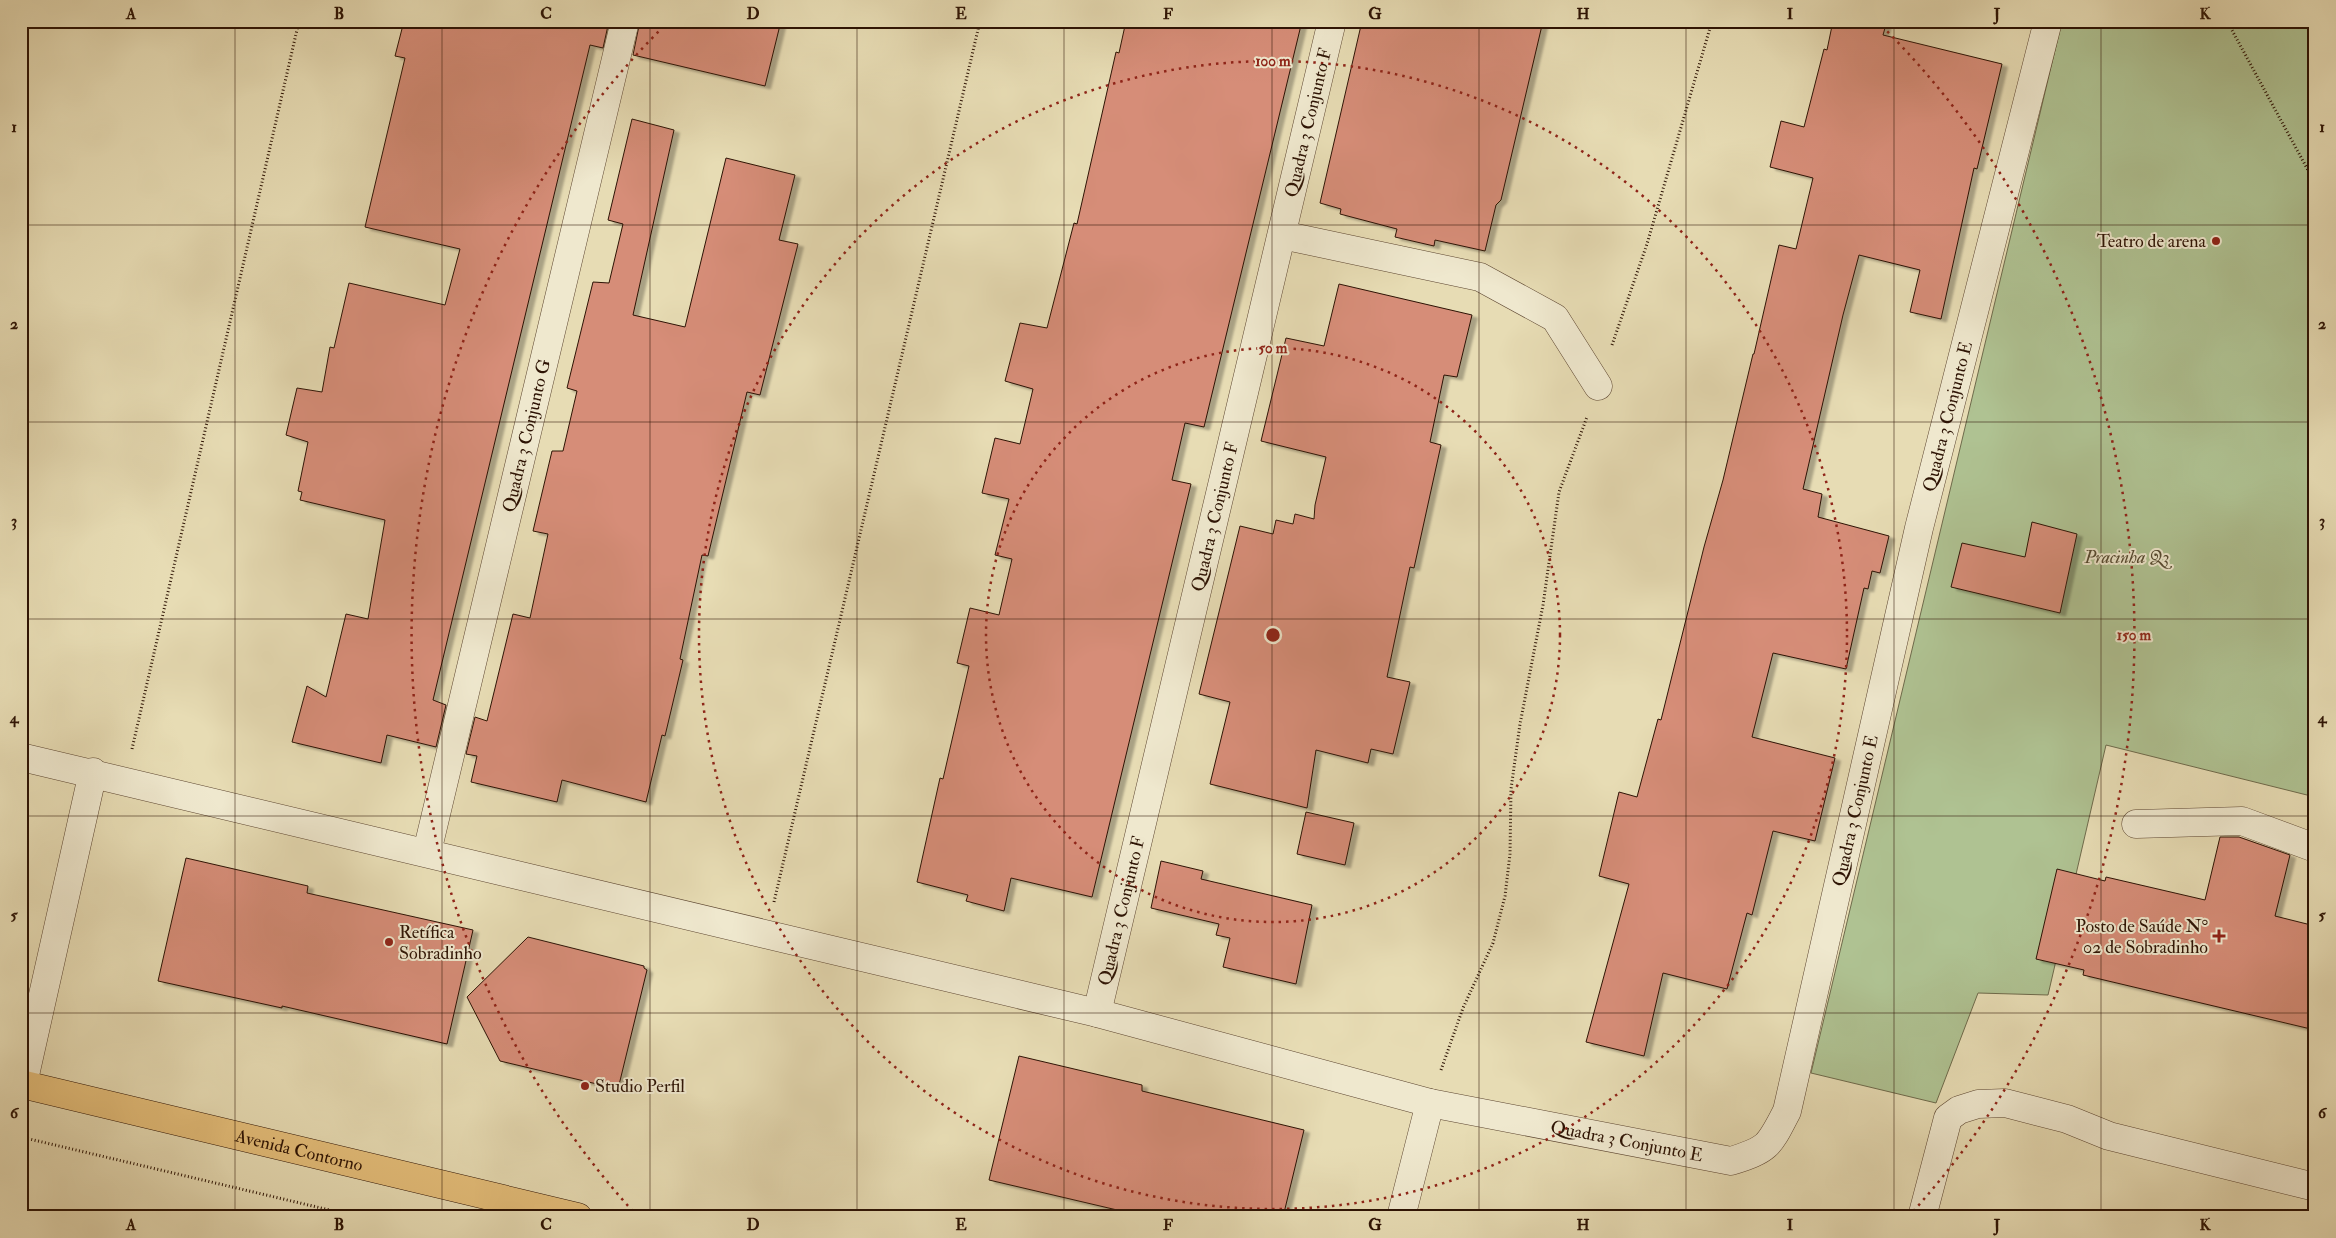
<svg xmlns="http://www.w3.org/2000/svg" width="2336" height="1238" font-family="'IM FELL Double Pica',serif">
  <defs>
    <filter id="shadow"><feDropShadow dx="5.5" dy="3" stdDeviation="1" flood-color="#0004"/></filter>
  </defs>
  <rect width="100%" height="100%" fill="#e7dcb4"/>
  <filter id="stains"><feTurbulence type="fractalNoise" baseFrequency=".004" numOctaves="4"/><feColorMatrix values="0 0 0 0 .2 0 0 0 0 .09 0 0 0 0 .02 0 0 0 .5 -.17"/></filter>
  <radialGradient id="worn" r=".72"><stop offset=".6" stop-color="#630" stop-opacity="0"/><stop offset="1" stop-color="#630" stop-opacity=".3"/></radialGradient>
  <path fill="#afc292" stroke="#6e6a4b" d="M 2062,21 L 2315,21 L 2315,797 L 2106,745 L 2048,995 L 1978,993 L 1936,1103 L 1811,1073 Z"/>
  <g fill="#d68d78" stroke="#2d1304" filter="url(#shadow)">
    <path d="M 404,21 L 609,21 L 603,48 L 590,45 L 433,700 L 446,705 L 436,747 L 387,735 L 381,763 L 292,742 L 307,686 L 326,697 L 346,614 L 368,619 L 385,520 L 300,500 L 302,492 L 298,491 L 308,442 L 286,435 L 297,388 L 322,392 L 330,347 L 334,348 L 349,283 L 445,305 L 460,249 L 365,227 L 405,58 L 395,56 Z"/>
    <path d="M 640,21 L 781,21 L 765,86 L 633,55 Z"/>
    <path d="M 1126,21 L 1302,21 L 1204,427 L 1185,423 L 1172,480 L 1191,484 L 1092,897 L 1011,878 L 1004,911 L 966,901 L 968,895 L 917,882 L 940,778 L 943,779 L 969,666 L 957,663 L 970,608 L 999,615 L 1012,559 L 995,555 L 1009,499 L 982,493 L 995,438 L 1020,444 L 1033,389 L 1005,381 L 1020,323 L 1047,328 L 1074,223 L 1077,224 L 1116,52 L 1119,53 Z"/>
    <path d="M 1362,21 L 1543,21 L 1501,200 L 1496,205 L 1485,251 L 1435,240 L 1434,246 L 1395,237 L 1397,229 L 1340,214 L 1341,209 L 1320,203 Z"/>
    <path d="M 1833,21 L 1887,21 L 1883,35 L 2002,64 L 1977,169 L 1974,168 L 1941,319 L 1910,312 L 1920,270 L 1859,255 L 1843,315 L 1803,489 L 1822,494 L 1818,517 L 1889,536 L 1880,573 L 1872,571 L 1868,589 L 1864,588 L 1846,669 L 1773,653 L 1752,737 L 1835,758 L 1815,841 L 1773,831 L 1752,915 L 1747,913 L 1727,989 L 1663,973 L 1644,1056 L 1586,1042 L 1629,884 L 1599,876 L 1619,792 L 1637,797 L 1658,719 L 1661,720 L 1704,547 L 1723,480 L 1753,354 L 1754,354 L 1779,245 L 1796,249 L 1813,178 L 1770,167 L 1781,121 L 1804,127 L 1824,49 L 1827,50 Z"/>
    <path d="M 632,119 L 674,130 L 633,315 L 685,327 L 726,158 L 795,175 L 779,240 L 798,244 L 760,395 L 747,392 L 708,556 L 702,555 L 680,659 L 683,660 L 665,736 L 662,735 L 646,802 L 562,780 L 557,802 L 471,782 L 477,756 L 466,754 L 475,717 L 487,721 L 513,614 L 530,618 L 548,534 L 533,531 L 552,451 L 563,451 L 577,391 L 567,388 L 593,282 L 609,283 L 623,224 L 608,220 Z"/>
    <path d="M 1339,284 L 1472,315 L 1457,377 L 1444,375 L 1430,442 L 1441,445 L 1414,568 L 1410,567 L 1387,677 L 1410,682 L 1393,754 L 1371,749 L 1368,763 L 1316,750 L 1307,808 L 1210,784 L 1230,702 L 1199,694 L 1240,526 L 1273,534 L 1276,520 L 1293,524 L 1295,514 L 1314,519 L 1315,505 L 1326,457 L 1261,441 L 1286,338 L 1324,346 Z"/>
    <path d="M 2032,522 L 2077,534 L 2060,613 L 1951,587 L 1962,543 L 2025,557 Z"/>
    <path d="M 1306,812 L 1354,823 L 1345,865 L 1297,854 Z"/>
    <path d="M 2220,837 L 2239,837 L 2290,855 L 2275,916 L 2315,926 L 2315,1030 L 2083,975 L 2084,970 L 2036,959 L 2057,869 L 2105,881 L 2106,877 L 2205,900 Z"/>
    <path d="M 186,858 L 308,886 L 307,893 L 473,930 L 447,1044 L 282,1006 L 282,1008 L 158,981 Z"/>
    <path d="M 1161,861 L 1203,871 L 1201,879 L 1312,905 L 1296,984 L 1223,967 L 1230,938 L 1216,935 L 1219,924 L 1151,908 Z"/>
    <path d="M 528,937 L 644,966 L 644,968 L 647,970 L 618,1089 L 500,1061 L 467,997 Z"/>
    <path d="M 1019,1056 L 1142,1085 L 1142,1091 L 1304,1130 L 1283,1217 L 1147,1217 L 989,1180 Z"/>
  </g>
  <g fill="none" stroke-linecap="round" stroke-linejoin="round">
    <defs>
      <g id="minor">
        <path d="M 1282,235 L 1480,277 L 1555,318 L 1598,386"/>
        <path d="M 21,757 L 1097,1013 L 1430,1103"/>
        <path d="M 2136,824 L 2242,821 L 2315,848"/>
        <path id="s1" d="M 427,852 L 625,21"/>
        <path id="s2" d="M 1097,1013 L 1332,21"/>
        <path d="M 23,1084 L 93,772"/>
        <path id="s3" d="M 1401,1217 L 1430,1103 L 1731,1161 C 1769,1149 1769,1146 1787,1111 L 1919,528 L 2048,21"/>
        <path d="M 1922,1217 L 1948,1118 L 1959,1110 L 1978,1104 L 2005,1103 L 2067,1119 L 2109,1136 L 2315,1187"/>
      </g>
      <g id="major">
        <path id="s4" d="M 21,1084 L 578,1217"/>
      </g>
    </defs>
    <use href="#minor" stroke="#5c4530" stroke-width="29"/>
    <use href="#major" stroke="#2d1304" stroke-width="29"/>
    <g stroke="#2d1304" stroke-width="3" stroke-dasharray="1 2.5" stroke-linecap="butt">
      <path d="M 2227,21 L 2315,183"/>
      <path d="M 1612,345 L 1647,244 L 1712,21"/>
      <path d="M 132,749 L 299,21"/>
      <path d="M 774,902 L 980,21"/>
      <path d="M 1441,1070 L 1463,1008 L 1493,943 L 1505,896 L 1510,854 L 1511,789 L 1520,724 L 1543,605 L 1559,492 L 1587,417"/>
      <path d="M 21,1137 L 359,1217"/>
    </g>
    <use href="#minor" stroke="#efe8ce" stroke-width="28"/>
    <use href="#major" stroke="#e4be7a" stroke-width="28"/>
  </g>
  <path fill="none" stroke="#2d1304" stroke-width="1" stroke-opacity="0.55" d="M 235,21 L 235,1217M 442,21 L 442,1217M 650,21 L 650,1217M 857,21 L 857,1217M 1064,21 L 1064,1217M 1272,21 L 1272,1217M 1479,21 L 1479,1217M 1686,21 L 1686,1217M 1894,21 L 1894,1217M 2101,21 L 2101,1217M 21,225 L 2315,225M 21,422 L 2315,422M 21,619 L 2315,619M 21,816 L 2315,816M 21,1013 L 2315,1013"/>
  <g fill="none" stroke="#8f2418" stroke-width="2.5" stroke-dasharray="2.5 5">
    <circle cx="1273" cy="635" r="287"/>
    <circle cx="1273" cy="635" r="574"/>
    <path d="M638 1217A861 861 0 0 1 664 26M1882 26A861 861 0 0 1 1908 1217"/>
  </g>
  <g fill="#8f2418" stroke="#efe8ce" stroke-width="2">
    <circle cx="2216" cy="241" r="5"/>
    <path d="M2216.5 928.5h5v5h5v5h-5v5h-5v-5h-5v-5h5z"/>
    <circle cx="389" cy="942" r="5"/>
    <circle cx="585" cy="1086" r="5"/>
  </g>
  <g text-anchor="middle" stroke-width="4" stroke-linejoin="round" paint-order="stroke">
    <g font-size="18" fill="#2d1304" stroke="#efe8ce">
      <text dy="6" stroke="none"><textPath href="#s2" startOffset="915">Quadra 3 Conjunto F</textPath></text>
      <text dy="6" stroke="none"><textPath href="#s3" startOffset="1216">Quadra 3 Conjunto E</textPath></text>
      <text dy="6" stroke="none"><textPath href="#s1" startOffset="428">Quadra 3 Conjunto G</textPath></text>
      <text dy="6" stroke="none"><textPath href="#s2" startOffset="510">Quadra 3 Conjunto F</textPath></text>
      <text dy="6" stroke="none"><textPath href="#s3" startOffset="811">Quadra 3 Conjunto E</textPath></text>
      <text dy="6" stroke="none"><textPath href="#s2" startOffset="105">Quadra 3 Conjunto F</textPath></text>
      <text dy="6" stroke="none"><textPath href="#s3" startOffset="318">Quadra 3 Conjunto E</textPath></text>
      <text dy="6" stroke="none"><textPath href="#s4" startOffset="286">Avenida Contorno</textPath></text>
    </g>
    <g font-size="18" fill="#2d1304" stroke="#efe8ce" text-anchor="end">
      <text x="2206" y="247">Teatro de arena</text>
      <text x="2208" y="932">Posto de Saúde N°<tspan x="2208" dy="21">02 de Sobradinho</tspan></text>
      <text x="399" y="938" text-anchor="start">Retífica<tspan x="399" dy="21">Sobradinho</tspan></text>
      <text x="595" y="1092" text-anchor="start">Studio Perfil</text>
    </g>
    <g font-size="18" font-style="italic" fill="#54482f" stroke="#efe8ce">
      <text x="2127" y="563">Pracinha Q3</text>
    </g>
  </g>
  <circle cx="1273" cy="635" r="8" fill="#8f2418" stroke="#efe8ce" stroke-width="2.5"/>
  <g font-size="15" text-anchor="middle" font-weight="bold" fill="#8f2418" stroke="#efe8ce" stroke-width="4" stroke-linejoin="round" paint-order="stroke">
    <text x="1273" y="66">100 m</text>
    <text x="1273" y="353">50 m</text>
    <text x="2134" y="640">150 m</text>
  </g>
  <rect width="2336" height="1238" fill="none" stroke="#e7dcb4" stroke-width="55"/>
  <rect x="28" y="28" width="2280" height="1182" fill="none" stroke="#2d1304" stroke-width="2"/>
  <g font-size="16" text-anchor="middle" font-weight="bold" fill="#2d1304">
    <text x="131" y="19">A</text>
    <text x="339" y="19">B</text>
    <text x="546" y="19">C</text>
    <text x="753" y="19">D</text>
    <text x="961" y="19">E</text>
    <text x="1168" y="19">F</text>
    <text x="1375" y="19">G</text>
    <text x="1583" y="19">H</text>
    <text x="1790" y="19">I</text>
    <text x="1997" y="19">J</text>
    <text x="2205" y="19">K</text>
    <text x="14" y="132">1</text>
    <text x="2322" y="132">1</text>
    <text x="14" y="329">2</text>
    <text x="2322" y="329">2</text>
    <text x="14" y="526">3</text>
    <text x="2322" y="526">3</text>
    <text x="14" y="723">4</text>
    <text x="2322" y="723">4</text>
    <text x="14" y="920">5</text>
    <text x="2322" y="920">5</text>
    <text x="14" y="1118">6</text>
    <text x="2322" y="1118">6</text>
    <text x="131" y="1230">A</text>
    <text x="339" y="1230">B</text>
    <text x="546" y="1230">C</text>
    <text x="753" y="1230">D</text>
    <text x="961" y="1230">E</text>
    <text x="1168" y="1230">F</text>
    <text x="1375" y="1230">G</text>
    <text x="1583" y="1230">H</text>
    <text x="1790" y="1230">I</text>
    <text x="1997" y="1230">J</text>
    <text x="2205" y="1230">K</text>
  </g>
  <rect width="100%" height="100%" filter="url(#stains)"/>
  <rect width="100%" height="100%" fill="url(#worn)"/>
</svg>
